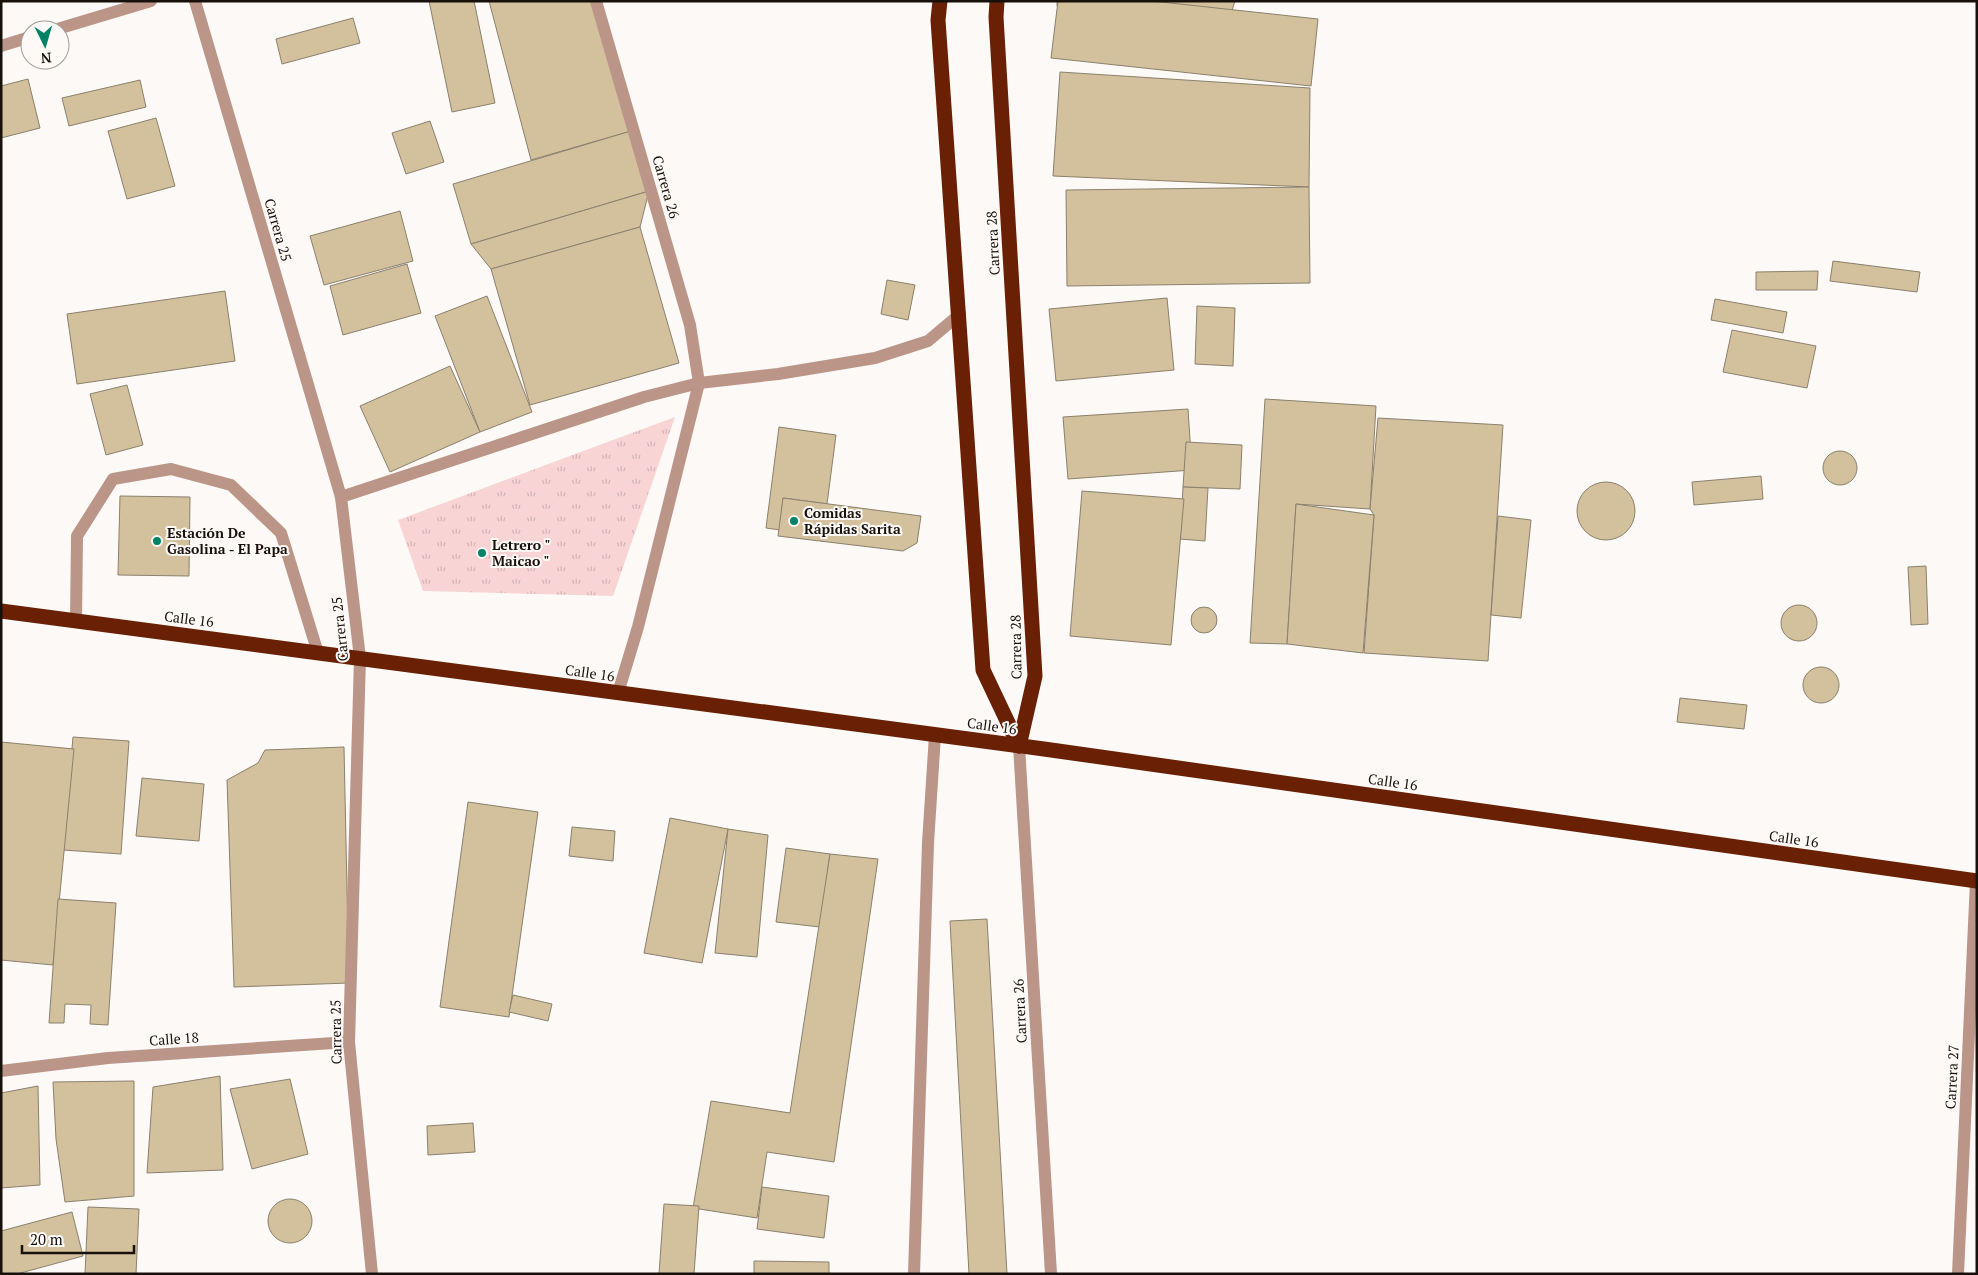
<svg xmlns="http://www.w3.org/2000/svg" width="1978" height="1275" font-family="'PT Serif',serif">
  <defs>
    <pattern id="park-tufts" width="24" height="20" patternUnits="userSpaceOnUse" patternTransform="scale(1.25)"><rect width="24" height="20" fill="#f8d4d5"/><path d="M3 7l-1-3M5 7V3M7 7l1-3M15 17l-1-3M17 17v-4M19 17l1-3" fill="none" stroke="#d4b5b6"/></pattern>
  </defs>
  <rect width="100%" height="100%" fill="#fdf9f6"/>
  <path fill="url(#park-tufts)" d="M 675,417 L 613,596 L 423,591 L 398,520 Z"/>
  <g fill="#d3c09d" stroke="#8b806d">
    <path d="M 429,1 L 474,1 L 495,103 L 452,112 Z"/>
    <path d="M 489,1 L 595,1 L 631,131 L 531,160 Z"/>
    <path d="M 1057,1 L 1235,1 L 1230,17 L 1057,6 Z"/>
    <path d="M 1058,1 L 1152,1 L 1318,19 L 1311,86 L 1051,58 Z"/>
    <path d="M 353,18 L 360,43 L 282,64 L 276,39 Z"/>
    <path d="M 1060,72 L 1310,88 L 1309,187 L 1053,176 Z"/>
    <path d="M 28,79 L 40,128 L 1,138 L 1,86 Z"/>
    <path d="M 140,80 L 146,107 L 69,126 L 62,98 Z"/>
    <path d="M 156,118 L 175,186 L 127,199 L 108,131 Z"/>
    <path d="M 430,121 L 444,162 L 406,174 L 392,133 Z"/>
    <path d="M 631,131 L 649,191 L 471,244 L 453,184 Z"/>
    <path d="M 1309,187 L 1310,283 L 1067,286 L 1066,190 Z"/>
    <path d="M 649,191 L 640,227 L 491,269 L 471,244 Z"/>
    <path d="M 400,211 L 413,261 L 324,285 L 310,236 Z"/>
    <path d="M 640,227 L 679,363 L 530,405 L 491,269 Z"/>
    <path d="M 1833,261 L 1920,272 L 1917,292 L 1830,281 Z"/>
    <path d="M 407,264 L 421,313 L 343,335 L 330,286 Z"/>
    <path d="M 1818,271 L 1817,290 L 1756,290 L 1756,272 Z"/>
    <path d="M 887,280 L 915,285 L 908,320 L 881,314 Z"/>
    <path d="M 225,291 L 235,361 L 77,384 L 67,314 Z"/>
    <path d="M 487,296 L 532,412 L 480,432 L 435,316 Z"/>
    <path d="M 1167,298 L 1174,370 L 1056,381 L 1049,309 Z"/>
    <path d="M 1715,299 L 1787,312 L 1783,333 L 1711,320 Z"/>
    <path d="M 1197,306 L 1235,308 L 1233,366 L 1195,364 Z"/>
    <path d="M 1732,330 L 1816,346 L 1807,388 L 1723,372 Z"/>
    <path d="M 450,366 L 480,432 L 390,472 L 360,406 Z"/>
    <path d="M 127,385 L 143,445 L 106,455 L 90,394 Z"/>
    <path d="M 1265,399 L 1376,406 L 1370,509 L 1296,504 L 1287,644 L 1250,643 Z"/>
    <path d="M 1188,409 L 1192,470 L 1068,479 L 1063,417 Z"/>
    <path d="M 1378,418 L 1503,425 L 1488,661 L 1364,653 L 1374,515 L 1370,509 Z"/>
    <path d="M 779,427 L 836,435 L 827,504 L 783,498 L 780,530 L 766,528 Z"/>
    <path d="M 1186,442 L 1242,445 L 1240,489 L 1183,487 Z"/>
    <circle cx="1840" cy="468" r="17"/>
    <path d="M 1761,476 L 1763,499 L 1694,505 L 1692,482 Z"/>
    <circle cx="1606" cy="511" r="29"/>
    <path d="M 1183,487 L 1208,488 L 1205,541 L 1180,539 Z"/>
    <path d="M 1082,491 L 1184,499 L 1171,645 L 1070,636 Z"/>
    <path d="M 120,496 L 190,497 L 189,576 L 118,575 Z"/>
    <path d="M 783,498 L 921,516 L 917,543 L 903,551 L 778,536 Z"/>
    <path d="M 1296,504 L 1374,515 L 1363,653 L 1287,644 Z"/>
    <path d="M 1498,516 L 1531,520 L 1521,618 L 1491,615 Z"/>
    <path d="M 1926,566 L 1928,624 L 1911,625 L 1908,567 Z"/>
    <circle cx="1799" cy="623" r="18"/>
    <circle cx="1204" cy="620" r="13"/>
    <circle cx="1821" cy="685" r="18"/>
    <path d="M 1680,698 L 1747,705 L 1744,729 L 1677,722 Z"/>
    <path d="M 73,737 L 129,741 L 121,854 L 63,850 Z"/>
    <path d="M 1,742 L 74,749 L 53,965 L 1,960 Z"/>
    <path d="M 344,747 L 349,983 L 234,987 L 227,780 L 258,763 L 265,750 Z"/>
    <path d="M 142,778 L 204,784 L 199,841 L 136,836 Z"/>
    <path d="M 468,802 L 538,812 L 509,1017 L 440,1007 Z"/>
    <path d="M 670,818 L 728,829 L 702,963 L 644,953 Z"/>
    <path d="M 572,827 L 615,831 L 613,861 L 569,856 Z"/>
    <path d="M 728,829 L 768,835 L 757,957 L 715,953 Z"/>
    <path d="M 786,848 L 830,854 L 820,927 L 776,922 Z"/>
    <path d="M 830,854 L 878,859 L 834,1162 L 767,1152 L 757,1218 L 693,1208 L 711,1101 L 790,1113 Z"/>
    <path d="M 58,899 L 116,903 L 108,1025 L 90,1024 L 91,1005 L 65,1004 L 64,1023 L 49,1023 Z"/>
    <path d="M 987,919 L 1007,1274 L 969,1274 L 950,921 Z"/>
    <path d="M 513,995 L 552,1004 L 548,1021 L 509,1012 Z"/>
    <path d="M 220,1076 L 223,1170 L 147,1173 L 153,1087 Z"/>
    <path d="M 290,1079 L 308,1154 L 252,1169 L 230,1089 Z"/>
    <path d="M 134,1081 L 134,1196 L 65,1202 L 56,1139 L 53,1082 Z"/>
    <path d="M 38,1086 L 40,1185 L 1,1188 L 1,1093 Z"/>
    <path d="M 473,1123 L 475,1152 L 428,1155 L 427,1126 Z"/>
    <path d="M 762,1187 L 829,1196 L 824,1238 L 757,1229 Z"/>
    <circle cx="290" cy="1221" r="22"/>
    <path d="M 664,1204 L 699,1206 L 694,1274 L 659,1274 Z"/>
    <path d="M 88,1207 L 139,1209 L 136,1274 L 85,1274 Z"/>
    <path d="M 72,1212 L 83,1256 L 17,1274 L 1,1274 L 1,1231 Z"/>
    <path d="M 754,1261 L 829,1262 L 829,1274 L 754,1274 Z"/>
  </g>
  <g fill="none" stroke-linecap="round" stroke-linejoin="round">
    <g stroke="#bb9588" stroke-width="12">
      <path d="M 195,1 L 341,497 L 360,658 L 349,1042 L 372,1274"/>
      <path d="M 596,1 L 690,325 L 699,383 L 638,627 L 618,693"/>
      <path d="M 54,30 L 151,1"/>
      <path d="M 1,46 L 30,37"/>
      <path d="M 341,497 L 644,397 L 699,383 L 778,374 L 875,358 L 928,341 L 960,314"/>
      <path d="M 76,621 L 77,536 L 113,479 L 171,469 L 231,485 L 281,533 L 318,653"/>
      <path d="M 1019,746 L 1051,1274"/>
      <path d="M 1,1071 L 108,1058 L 349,1042"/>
      <path d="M 914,1274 L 928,843 L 935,735"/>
      <path d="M 1958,1274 L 1976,881"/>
    </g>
    <g stroke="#692004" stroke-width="15">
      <path d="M 940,1 L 938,20 L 983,670 L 1019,746"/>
      <path d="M 997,1 L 996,17 L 1035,676 L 1019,746"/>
      <path d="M 1,611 L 1044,749 L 1977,881"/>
    </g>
  </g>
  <g fill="#008365" stroke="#fdf9f6" stroke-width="2">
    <circle cx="794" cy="521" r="5"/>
    <circle cx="157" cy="541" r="5"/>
    <circle cx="482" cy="553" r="5"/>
  </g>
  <g text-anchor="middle" stroke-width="4" stroke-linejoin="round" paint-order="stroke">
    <g font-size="14" fill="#17100b" stroke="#fdf9f6">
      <text transform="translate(666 187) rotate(74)" y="5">Carrera 26</text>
      <text transform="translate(278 230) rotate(74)" y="5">Carrera 25</text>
      <text transform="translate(993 243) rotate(-93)" y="5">Carrera 28</text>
      <text transform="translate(189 619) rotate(7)" y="5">Calle 16</text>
      <text transform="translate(340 629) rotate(-96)" y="5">Carrera 25</text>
      <text transform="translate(1016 647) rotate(-91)" y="5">Carrera 28</text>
      <text transform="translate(590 673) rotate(8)" y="5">Calle 16</text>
      <text transform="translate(992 726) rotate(8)" y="5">Calle 16</text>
      <text transform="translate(1393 782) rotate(8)" y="5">Calle 16</text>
      <text transform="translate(1794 839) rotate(8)" y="5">Calle 16</text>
      <text transform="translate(1020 1011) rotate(-93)" y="5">Carrera 26</text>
      <text transform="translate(336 1032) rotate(-91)" y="5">Carrera 25</text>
      <text transform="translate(174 1039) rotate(-4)" y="5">Calle 18</text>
      <text transform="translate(1952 1077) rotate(-87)" y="5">Carrera 27</text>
    </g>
    <g font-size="14" font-weight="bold" fill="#17100b" stroke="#fdf9f6" text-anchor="start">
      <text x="804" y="518">Comidas<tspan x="804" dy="16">Rápidas Sarita</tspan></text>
      <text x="167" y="538">Estación De<tspan x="167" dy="16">Gasolina - El Papa</tspan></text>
      <text x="492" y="550">Letrero "<tspan x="492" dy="16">Maicao "</tspan></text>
    </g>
  </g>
  <rect width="1978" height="1275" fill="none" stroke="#17100b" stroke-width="5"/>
  <g transform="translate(45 45) rotate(175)"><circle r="24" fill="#fdf9f6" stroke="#a19c98"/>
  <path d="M0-4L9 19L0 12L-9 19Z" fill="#008365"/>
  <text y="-8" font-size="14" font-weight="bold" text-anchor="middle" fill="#17100b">N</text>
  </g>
  <path d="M22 1245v8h112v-8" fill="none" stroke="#17100b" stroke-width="2.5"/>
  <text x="30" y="1245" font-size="15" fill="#17100b" stroke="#fdf9f6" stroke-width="4" paint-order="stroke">20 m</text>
</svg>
